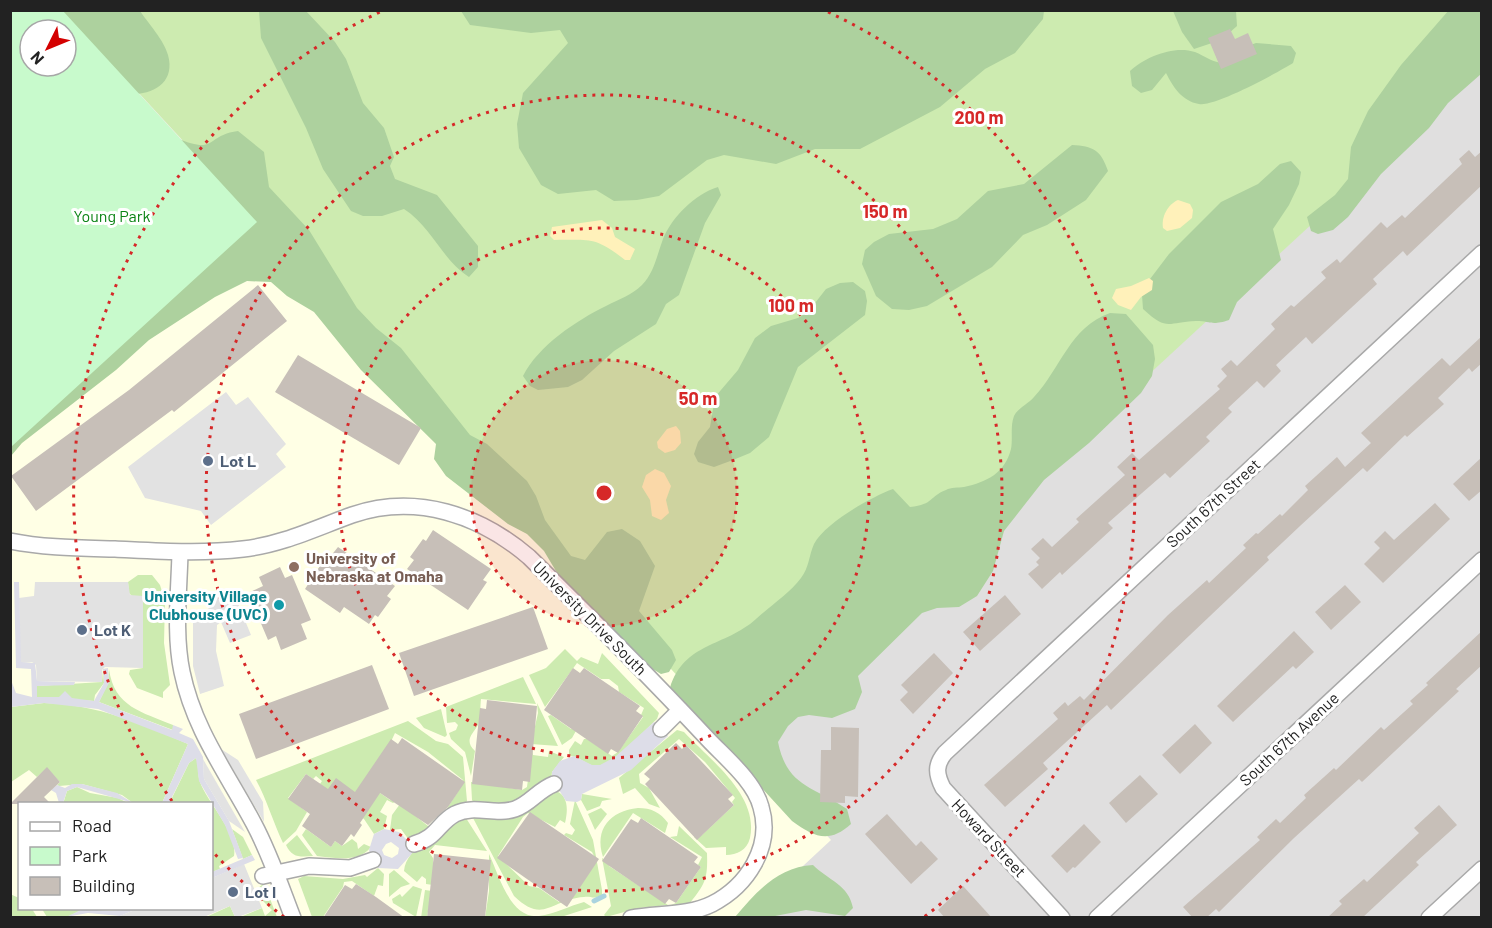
<svg xmlns="http://www.w3.org/2000/svg" width="1492" height="928" font-family="Barlow,sans-serif">
  <rect width="100%" height="100%" fill="#f2efe9"/>
  <path fill="#e0dfdf" d="M 1481,61 L 1481,917 L 748,917 L 744,748 Z"/>
  <path fill="#ffffe5" fill-rule="evenodd" d="M 257,224 L 831,840 L 748,917 L 11,918 L 11,447 ZM 20,804 L 212,804 L 212,908 L 20,908 Z"/>
  <g fill="#cdebb0">
    <path d="M 1481,10 L 1482,67 L 744,748 L 63,11 Z"/>
    <path d="M 138,575 L 152,575 L 160,585 L 165,601 L 164,643 L 170,685 L 163,692 L 163,698 L 137,688 L 129,674 L 130,670 L 143,668 L 143,596 L 132,596 L 129,593 L 128,582 Z"/>
    <path d="M 565,649 L 577,661 L 581,657 L 598,664 L 602,653 L 659,713 L 657,719 C 644,731 612,766 596,766 C 587,766 580,756 569,756 L 569,750 L 575,741 L 581,745 L 584,739 L 587,739 L 612,756 L 618,752 L 643,717 L 641,715 L 644,708 L 619,692 L 618,686 L 609,679 L 601,679 L 577,663 L 545,707 L 529,675 L 546,668 Z"/>
    <path d="M 103,669 L 104,683 L 95,695 L 94,701 L 37,697 L 37,686 L 102,682 Z"/>
    <path d="M 109,669 C 114,707 142,712 173,725 L 173,730 L 99,702 L 108,683 Z"/>
    <path d="M 523,677 L 536,704 L 481,699 C 480,706 481,719 478,725 C 472,735 464,740 475,751 L 471,776 L 465,752 L 451,739 L 449,733 L 456,730 L 458,725 L 455,722 L 447,723 L 446,707 Z"/>
    <path d="M 44,703 C 100,705 139,723 188,744 L 162,803 L 133,803 L 122,795 L 82,784 L 59,786 L 57,785 L 60,782 L 47,768 L 37,777 L 29,770 L 11,782 L 11,707 Z"/>
    <path d="M 537,703 L 558,746 L 531,744 L 538,713 Z"/>
    <path d="M 441,709 L 447,735 L 445,737 L 424,728 L 416,718 Z"/>
    <path d="M 551,715 L 571,729 L 577,729 L 572,738 L 562,745 L 548,716 Z"/>
    <path d="M 408,721 L 436,741 L 448,744 L 463,757 L 467,801 C 460,816 424,832 409,840 L 401,829 L 390,830 L 392,815 L 400,804 L 428,826 L 436,825 L 461,787 L 459,785 L 463,780 L 428,752 L 395,733 L 370,786 L 390,800 L 396,801 L 393,803 L 387,800 L 380,812 L 387,816 L 384,829 L 374,834 L 364,819 L 320,784 L 322,781 L 316,776 L 313,779 L 306,774 L 288,798 L 307,812 L 296,831 L 283,843 C 273,822 267,800 256,780 Z"/>
    <path d="M 677,730 L 684,732 C 710,760 759,795 750,838 C 747,850 737,855 726,855 L 726,847 L 706,848 L 694,837 L 702,835 L 734,805 L 732,802 L 735,798 L 705,762 L 679,739 L 639,774 L 640,783 L 649,788 L 660,808 L 649,804 L 635,788 L 623,794 L 619,778 Z"/>
    <path d="M 532,749 L 533,755 L 548,757 L 549,751 L 564,757 L 552,772 L 551,780 L 516,805 L 475,805 L 472,800 L 471,782 L 522,790 L 527,787 Z"/>
    <path d="M 196,758 C 200,766 197,774 200,782 C 207,802 238,833 234,856 L 219,866 L 220,869 L 212,872 L 212,804 L 169,804 L 189,763 Z"/>
    <path d="M 77,787 L 90,793 L 118,798 L 128,803 L 63,804 L 67,791 Z"/>
    <path d="M 554,790 C 569,795 568,810 565,823 L 560,820 L 555,827 L 528,813 L 523,817 L 498,856 L 529,886 L 539,888 L 559,902 L 594,856 L 592,852 L 564,835 L 566,833 L 572,835 L 575,830 L 570,824 L 575,800 L 593,840 L 602,890 L 602,895 C 593,900 592,896 584,897 C 551,899 544,925 514,896 L 473,818 L 475,813 Z"/>
    <path d="M 582,794 L 612,799 L 602,801 L 600,806 L 587,811 L 581,800 Z"/>
    <path d="M 601,808 L 607,814 L 595,830 L 588,814 Z"/>
    <path d="M 638,808 C 651,808 660,812 668,823 L 665,833 L 633,813 L 603,857 C 594,829 610,811 638,808 Z"/>
    <path d="M 464,815 L 487,851 L 435,845 L 429,852 L 433,858 L 433,885 L 426,884 L 426,879 L 422,876 L 417,882 L 404,871 C 406,846 446,828 464,815 Z"/>
    <path d="M 679,826 L 707,853 C 708,879 705,884 690,903 L 671,905 L 676,903 L 701,867 L 698,865 L 702,857 L 670,837 L 677,836 Z"/>
    <path d="M 232,829 L 243,837 L 252,855 L 243,859 Z"/>
    <path d="M 306,829 L 331,847 L 335,841 L 342,846 L 352,839 L 357,843 L 358,849 L 364,844 L 371,847 C 359,863 334,858 317,856 L 302,835 Z"/>
    <path d="M 297,835 L 313,856 C 300,857 292,858 286,845 Z"/>
    <path d="M 489,854 C 499,875 510,919 539,916 C 555,914 569,906 584,902 L 592,907 L 561,917 L 485,918 L 489,891 Z"/>
    <path d="M 602,858 L 610,863 L 609,866 L 668,905 L 639,908 L 606,917 L 604,915 L 611,906 Z"/>
    <path d="M 378,868 L 384,874 L 383,886 L 378,885 L 374,896 L 352,881 L 344,882 L 343,887 L 323,917 L 312,917 L 298,879 L 304,876 L 343,879 L 365,875 L 367,877 Z"/>
    <path d="M 394,870 L 410,884 L 401,887 L 389,897 L 389,874 Z"/>
    <path d="M 264,883 L 277,917 L 238,918 L 262,908 L 265,916 L 272,910 L 261,899 L 257,889 Z"/>
    <path d="M 413,886 L 422,889 L 416,917 L 393,903 L 392,899 L 400,894 L 402,897 Z"/>
    <path d="M 425,890 L 432,891 L 427,917 L 421,918 Z"/>
    <path d="M 10,894 L 19,898 L 20,908 L 32,909 L 37,917 L 11,916 Z"/>
    <path d="M 230,906 L 235,917 L 204,918 Z"/>
    <path d="M 42,909 L 83,909 L 66,918 L 47,917 Z"/>
  </g>
  <g fill="#add19e" fill-rule="evenodd">
    <path d="M 1449,10 L 1481,11 L 1481,74 L 1448,103 L 1429,128 L 1381,174 L 1348,217 L 1333,230 L 1318,234 L 1311,231 L 1307,217 L 1335,195 L 1348,179 L 1351,147 L 1368,111 L 1401,65 Z"/>
    <path d="M 11,11 L 140,11 C 148,23 164,40 168,55 C 175,80 157,93 135,94 L 43,123 ZM 30,30 L 66,30 L 66,66 L 30,66 Z"/>
    <path d="M 259,11 L 306,11 L 335,42 L 346,59 L 363,103 L 384,128 L 394,157 L 390,166 L 395,179 L 437,195 L 478,246 L 478,267 L 469,277 C 442,260 432,227 404,209 L 382,216 L 363,216 L 351,211 L 323,169 L 306,128 L 261,38 Z"/>
    <path d="M 461,11 L 1044,11 L 1043,19 L 1015,53 L 985,69 L 940,107 L 860,149 L 815,149 L 776,164 L 724,155 L 707,160 L 659,196 L 637,200 L 614,201 L 596,190 L 558,194 L 541,185 L 519,148 L 517,124 L 523,93 L 568,43 L 560,30 L 531,33 L 470,25 Z"/>
    <path d="M 1173,11 L 1236,11 L 1237,26 L 1221,40 L 1194,49 L 1182,32 Z"/>
    <path d="M 1256,43 L 1291,46 L 1296,53 L 1293,63 C 1277,73 1215,107 1199,104 C 1182,101 1173,87 1166,73 L 1152,90 L 1141,93 L 1132,86 L 1130,71 C 1145,57 1174,45 1195,52 C 1205,56 1210,61 1221,63 L 1242,48 Z"/>
    <path d="M 238,131 L 264,152 L 269,187 L 309,230 L 357,308 L 376,328 L 401,348 L 470,435 L 487,444 L 527,481 L 536,496 L 545,520 L 571,556 L 585,560 L 607,532 L 622,529 L 640,541 L 655,566 L 639,611 L 672,650 L 676,660 L 669,672 L 661,674 L 646,665 L 617,633 L 590,615 L 563,583 L 544,551 L 527,534 L 508,524 L 446,476 L 434,459 L 436,444 L 361,370 L 314,312 L 287,296 L 271,282 L 247,281 L 215,297 L 149,340 L 116,370 L 22,443 L 11,456 L 11,413 L 174,137 C 219,156 203,136 238,131 Z"/>
    <path d="M 1072,145 C 1093,146 1101,150 1108,171 L 1086,200 L 1047,225 L 1023,235 L 992,267 L 927,306 L 909,310 L 892,309 L 876,296 L 862,264 L 865,250 L 874,242 L 889,234 L 933,229 L 957,219 L 988,191 L 1024,184 Z"/>
    <path d="M 1291,161 L 1301,172 L 1299,184 L 1289,205 L 1273,229 L 1281,260 L 1237,302 L 1229,320 C 1211,326 1211,321 1196,321 C 1167,322 1168,332 1143,309 L 1142,295 L 1147,283 L 1169,254 L 1221,202 L 1258,184 L 1280,164 Z"/>
    <path d="M 718,187 L 721,195 L 705,223 L 679,295 L 666,304 L 656,324 L 614,351 L 582,380 L 568,387 L 538,390 L 530,386 L 523,376 C 538,346 577,320 606,306 C 619,299 632,295 642,285 C 654,273 657,255 663,239 C 672,217 695,194 718,187 Z"/>
    <path d="M 853,282 L 865,291 L 867,301 L 865,315 L 798,367 L 769,437 L 750,453 L 733,460 L 714,467 L 698,462 L 694,454 L 698,442 L 710,427 L 715,397 L 738,370 L 755,338 L 771,326 L 798,318 L 808,312 L 826,289 L 840,283 Z"/>
    <path d="M 1110,313 L 1126,314 L 1153,345 L 1155,359 L 1152,376 L 1141,393 L 1089,443 L 1044,480 L 1004,531 L 993,571 L 977,596 L 959,607 L 937,608 L 922,613 L 858,676 L 862,692 L 855,709 L 832,718 L 809,715 L 798,717 L 788,726 L 778,742 C 787,787 813,786 847,809 L 851,824 C 829,844 814,837 792,821 L 670,688 C 684,642 725,647 756,619 C 770,606 790,593 801,578 C 809,568 809,555 814,544 C 825,523 871,497 893,489 L 910,507 C 935,504 928,497 946,490 C 951,487 958,488 964,487 C 987,482 1005,473 1011,449 C 1013,439 1010,426 1014,416 C 1018,408 1028,404 1034,397 C 1061,368 1070,327 1110,313 Z"/>
    <path d="M 813,865 C 828,880 849,885 853,908 L 845,916 L 806,910 L 770,917 L 735,917 C 756,892 778,867 813,865 Z"/>
  </g>
  <g fill="#fff1ba">
    <path d="M 1178,200 L 1190,204 L 1193,210 L 1192,218 L 1180,228 L 1167,231 L 1163,228 C 1161,217 1168,204 1178,200 Z"/>
    <path d="M 602,220 L 612,228 L 615,237 L 635,249 L 630,260 L 625,260 C 595,237 592,240 554,240 L 550,236 L 552,227 Z"/>
    <path d="M 1149,278 L 1153,281 L 1152,290 L 1141,297 L 1131,310 L 1118,305 L 1112,298 L 1116,289 L 1131,286 Z"/>
    <path d="M 676,426 L 680,431 L 681,443 L 675,450 L 665,453 L 658,448 L 657,442 L 667,429 Z"/>
    <path d="M 655,469 L 664,473 L 671,486 L 666,500 L 669,513 L 661,520 L 652,516 L 650,500 L 642,487 L 646,475 Z"/>
  </g>
  <path fill="#c8facc" fill-rule="evenodd" d="M 11,10 L 63,11 L 257,222 L 11,447 ZM 30,30 L 66,30 L 66,66 L 30,66 Z"/>
  <g fill="#e2e2e2">
    <path d="M 226,392 L 236,405 L 248,397 L 286,444 L 276,454 L 286,467 L 211,525 L 201,511 L 145,498 L 128,467 Z"/>
    <path d="M 35,582 L 128,582 L 130,595 L 143,596 L 143,668 L 105,667 L 102,670 L 102,682 L 37,681 L 36,665 L 32,662 L 20,663 L 19,598 L 34,596 Z"/>
    <path d="M 232,589 L 251,635 L 230,643 L 221,622 L 217,625 L 216,651 L 224,686 L 200,694 L 193,666 L 193,617 L 211,618 L 207,603 Z"/>
    <path d="M 221,749 L 238,760 L 263,802 L 264,822 Z"/>
    <path d="M 203,759 L 245,832 L 229,821 L 204,779 Z"/>
    <path d="M 244,864 L 262,908 L 238,917 L 235,917 L 230,906 L 204,917 L 115,918 L 137,909 L 212,908 L 212,878 Z"/>
  </g>
  <g fill="#dddde8" fill-rule="evenodd">
    <path d="M 14,582 L 19,582 L 21,662 L 35,663 L 37,681 L 75,682 L 74,685 L 37,686 L 37,697 L 59,697 L 65,691 L 72,698 L 94,701 L 104,683 L 103,669 L 108,668 L 109,683 L 99,702 L 172,730 L 173,725 L 183,729 L 179,733 L 193,739 L 203,757 L 204,779 L 229,821 L 243,858 L 238,859 L 225,825 L 199,781 L 196,758 L 189,763 L 169,803 L 162,803 L 188,744 L 98,709 L 44,703 L 11,707 L 11,680 L 16,693 L 32,697 L 31,669 L 16,668 Z"/>
    <path d="M 654,722 L 668,736 L 631,770 L 582,794 L 581,800 L 577,802 L 566,801 L 552,779 L 552,772 L 560,761 L 574,756 L 592,765 L 600,765 L 615,757 Z"/>
    <path d="M 72,784 L 82,784 L 117,793 L 133,803 L 77,787 L 67,791 L 63,803 L 59,803 L 56,793 L 51,790 L 57,785 L 65,788 Z"/>
    <path d="M 384,829 L 399,832 L 416,849 L 398,869 L 378,868 L 371,856 L 369,850 L 374,834 ZM 391,842 L 399,848 L 398,854 L 392,858 L 384,855 L 382,850 L 386,844 Z"/>
    <path d="M 252,855 L 255,860 L 212,878 L 212,872 Z"/>
    <path d="M 83,909 L 108,911 L 137,909 L 120,916 L 88,913 L 66,917 Z"/>
  </g>
  <g fill="none" stroke-linecap="round" stroke-linejoin="round">
    <path stroke="#aad3df" stroke-width="5" d="M 594,901 L 604,896"/>
  </g>
  <g fill="#c7bfb8">
    <path d="M 1230,29 L 1235,39 L 1248,33 L 1257,54 L 1221,69 L 1208,38 Z"/>
    <path d="M 1469,150 L 1475,157 L 1482,151 L 1482,185 L 1407,256 L 1403,251 L 1373,279 L 1377,284 L 1312,344 L 1306,337 L 1276,365 L 1281,371 L 1264,388 L 1257,381 L 1228,408 L 1232,412 L 1206,437 L 1210,441 L 1170,478 L 1165,473 L 1142,493 L 1108,523 L 1113,528 L 1062,575 L 1060,572 L 1042,589 L 1028,574 L 1039,565 L 1036,562 L 1040,558 L 1031,549 L 1043,538 L 1052,547 L 1079,522 L 1076,519 L 1125,475 L 1117,467 L 1132,453 L 1139,460 L 1220,389 L 1217,386 L 1227,376 L 1221,369 L 1231,360 L 1237,366 L 1275,329 L 1271,324 L 1291,305 L 1294,307 L 1326,278 L 1321,272 L 1337,259 L 1340,263 L 1381,222 L 1387,228 L 1402,215 L 1405,218 L 1462,164 L 1459,159 Z"/>
    <path d="M 258,285 L 287,321 L 174,412 L 172,410 L 36,511 L 11,476 L 129,390 Z"/>
    <path d="M 1482,336 L 1482,363 L 1472,372 L 1469,368 L 1438,398 L 1444,404 L 1407,437 L 1405,435 L 1367,472 L 1363,468 L 1300,526 L 1267,557 L 1269,560 L 1111,710 L 1107,705 L 1043,763 L 1048,769 L 1005,807 L 984,785 L 1058,719 L 1053,713 L 1065,702 L 1068,706 L 1080,696 L 1084,700 L 1168,615 L 1207,580 L 1209,583 L 1246,548 L 1243,545 L 1256,533 L 1258,534 L 1280,514 L 1282,516 L 1308,490 L 1305,486 L 1337,457 L 1345,467 L 1371,443 L 1361,433 L 1442,358 L 1450,366 Z"/>
    <path d="M 298,355 L 421,428 L 399,465 L 275,392 Z"/>
    <path d="M 1482,457 L 1482,490 L 1469,501 L 1453,484 Z"/>
    <path d="M 1435,503 L 1450,519 L 1383,583 L 1364,564 L 1380,548 L 1374,542 L 1385,531 L 1394,540 Z"/>
    <path d="M 433,530 L 491,569 L 483,580 L 487,582 L 468,610 L 407,569 L 414,560 L 410,557 L 423,539 L 426,541 Z"/>
    <path d="M 338,547 L 395,586 L 387,596 L 391,599 L 378,617 L 375,615 L 369,624 L 344,607 L 340,613 L 305,589 L 327,555 L 330,557 Z"/>
    <path d="M 280,567 L 285,578 L 292,575 L 311,620 L 301,624 L 307,639 L 281,650 L 276,636 L 268,640 L 248,593 L 263,586 L 259,577 Z"/>
    <path d="M 1345,585 L 1361,602 L 1331,630 L 1315,612 Z"/>
    <path d="M 1005,595 L 1021,614 L 980,651 L 963,632 Z"/>
    <path d="M 533,607 L 548,649 L 414,696 L 399,653 Z"/>
    <path d="M 1294,631 L 1314,652 L 1296,669 L 1293,666 L 1233,722 L 1217,706 Z"/>
    <path d="M 1482,631 L 1482,665 L 1456,689 L 1459,691 L 1362,782 L 1359,779 L 1294,838 L 1219,912 L 1216,909 L 1206,918 L 1193,918 L 1183,907 L 1260,840 L 1257,837 L 1276,819 L 1280,823 L 1306,798 L 1304,795 L 1334,768 L 1336,770 L 1381,727 L 1384,730 L 1413,704 L 1410,701 L 1428,685 L 1426,683 Z"/>
    <path d="M 934,653 L 953,673 L 913,714 L 900,700 L 908,692 L 901,685 Z"/>
    <path d="M 372,665 L 389,709 L 256,759 L 239,714 Z"/>
    <path d="M 573,668 L 580,673 L 584,668 L 640,706 L 636,711 L 643,716 L 618,753 L 611,749 L 608,754 L 544,710 Z"/>
    <path d="M 487,700 L 537,706 L 530,782 L 523,781 L 522,790 L 472,784 L 480,708 L 486,709 Z"/>
    <path d="M 1195,724 L 1212,743 L 1180,774 L 1162,755 Z"/>
    <path d="M 831,727 L 859,728 L 858,797 L 845,796 L 845,803 L 820,802 L 821,750 L 831,750 Z"/>
    <path d="M 402,738 L 465,782 L 448,807 L 428,825 L 380,793 L 360,823 L 362,825 L 354,837 L 351,834 L 342,846 L 335,841 L 331,847 L 302,826 L 310,814 L 288,799 L 306,774 L 328,789 L 336,778 L 355,792 L 391,739 L 398,744 Z"/>
    <path d="M 676,743 L 682,749 L 686,745 L 733,795 L 728,799 L 734,805 L 697,840 L 645,784 L 650,779 L 644,774 Z"/>
    <path d="M 47,767 L 60,782 L 44,797 L 51,804 L 10,804 Z"/>
    <path d="M 1140,775 L 1158,794 L 1126,823 L 1109,803 Z"/>
    <path d="M 1439,805 L 1457,825 L 1416,862 L 1419,865 L 1362,918 L 1327,918 L 1342,904 L 1339,901 L 1364,879 L 1367,882 L 1419,833 L 1414,828 Z"/>
    <path d="M 530,812 L 599,859 L 567,907 L 497,858 Z"/>
    <path d="M 887,814 L 916,846 L 921,841 L 938,859 L 911,884 L 865,834 Z"/>
    <path d="M 641,818 L 698,857 L 694,862 L 701,867 L 676,903 L 669,899 L 665,904 L 602,861 L 631,819 L 638,823 Z"/>
    <path d="M 1084,824 L 1101,842 L 1075,868 L 1073,867 L 1067,873 L 1051,856 Z"/>
    <path d="M 434,854 L 491,860 L 485,918 L 427,918 Z"/>
    <path d="M 356,884 L 376,897 L 405,918 L 323,918 L 345,885 L 352,889 Z"/>
    <path d="M 963,886 L 992,918 L 945,918 L 938,910 Z"/>
  </g>
  <g fill="none" stroke-linecap="round" stroke-linejoin="round">
    <defs>
      <g id="street">
        <path d="M 10,541 C 45,548 80,548 115,549 C 158,551 200,554 243,549 C 281,545 316,528 352,515 C 416,493 480,515 529,557 C 589,616 648,675 705,736 C 723,756 754,780 761,807 C 773,847 747,886 712,904 C 688,916 657,913 631,918"/>
        <path d="M 180,553 C 179,592 174,634 182,672 C 194,730 227,773 254,824 C 270,854 281,887 293,918"/>
        <path d="M 661,729 L 680,710"/>
        <path d="M 414,844 C 437,838 438,823 455,814 C 475,804 495,816 515,809 C 530,804 538,790 554,784"/>
        <path d="M 263,876 L 309,866 L 350,868 L 373,860"/>
        <path d="M 1062,918 L 943,788 C 936,774 935,765 945,753 L 1482,253"/>
        <path d="M 1097,918 L 1482,560"/>
        <path d="M 1429,918 L 1482,869"/>
      </g>
    </defs>
    <use href="#street" stroke="#a9a9a9" stroke-width="18"/>
    <use href="#street" stroke="#fff" stroke-width="15"/>
  </g>
  <circle cx="604" cy="493" r="133" fill="#d62828" fill-opacity=".12"/>
  <g fill="none" stroke="#d62828" stroke-width="3" stroke-dasharray="3 6">
    <circle cx="604" cy="493" r="133"/>
    <circle cx="604" cy="493" r="265"/>
    <circle cx="604" cy="493" r="398"/>
    <path d="M284 917A531 531 0 0 1 213 852M172 801A531 531 0 0 1 380 12M828 12A531 531 0 0 1 924 917"/>
  </g>
  <g fill="#5c6f8a" stroke="#fff" stroke-width="2">
    <circle cx="208" cy="461" r="6"/>
    <circle cx="82" cy="630" r="6"/>
    <circle cx="233" cy="892" r="6"/>
  </g>
  <circle fill="#8d6e63" stroke="#fff" stroke-width="2" cx="294" cy="567" r="6"/>
  <circle fill="#0f9aa8" stroke="#fff" stroke-width="2" cx="279" cy="605" r="6"/>
  <g text-anchor="middle" stroke-width="6" stroke-linejoin="round" paint-order="stroke">
    <g font-size="16" fill="#0c8416" stroke="#fff">
      <text x="112" y="222">Young Park</text>
    </g>
    <g font-size="16" font-weight="bold" fill="#4e5e75" stroke="#fff" text-anchor="start">
      <text x="220" y="467">Lot L</text>
      <text x="94" y="636">Lot K</text>
      <text x="245" y="898">Lot I</text>
    </g>
    <g font-size="16" fill="#222" stroke="#fff">
      <text transform="translate(1213 503) rotate(-43)" y="6">South 67th Street</text>
      <text transform="translate(590 618) rotate(45)" y="6">University Drive South</text>
      <text transform="translate(1289 739) rotate(-43)" y="6">South 67th Avenue</text>
      <text transform="translate(989 838) rotate(47)" y="6">Howard Street</text>
    </g>
    <g font-size="16" font-weight="bold" fill="#785e54" stroke="#fff" text-anchor="start">
      <text x="306" y="564">University of<tspan x="306" dy="18">Nebraska at Omaha</tspan></text>
    </g>
    <g font-size="16" font-weight="bold" fill="#0d838f" stroke="#fff" text-anchor="end">
      <text x="267" y="602">University Village<tspan x="267" dy="18">Clubhouse (UVC)</tspan></text>
    </g>
  </g>
  <circle cx="604" cy="493" r="9" fill="#d62828" stroke="#fff" stroke-width="3"/>
  <g font-size="18" text-anchor="middle" font-weight="bold" fill="#d62828" stroke="#fff" stroke-width="6" stroke-linejoin="round" paint-order="stroke">
    <text x="979" y="124">200 m</text>
    <text x="885" y="218">150 m</text>
    <text x="791" y="312">100 m</text>
    <text x="698" y="405">50 m</text>
  </g>
  <rect width="1492" height="928" fill="none" stroke="#222222" stroke-width="24"/>
  <rect x="18" y="802" width="195" height="108" fill="#ffffff" stroke="#a7a7a7" stroke-width="1.5"/>
  <rect x="30" y="822" width="30" height="9" fill="#ffffff" stroke="#a7a7a7" stroke-width="1.5"/>
  <text x="72" y="832" font-size="18" fill="#222222">Road</text>
  <rect x="30" y="847" width="30" height="18" fill="#c8facc" stroke="#a7a7a7" stroke-width="1.5"/>
  <text x="72" y="862" font-size="18" fill="#222222">Park</text>
  <rect x="30" y="877" width="30" height="18" fill="#c7bfb8" stroke="#a7a7a7" stroke-width="1.5"/>
  <text x="72" y="892" font-size="18" fill="#222222">Building</text>
  <g transform="translate(48 48) rotate(227)"><circle r="28" fill="#ffffff" stroke="#a7a7a7" stroke-width="1.5"/>
  <path d="M0-4.5L10 22L0 15L-10 22Z" fill="#d40000"/>
  <text y="-9" font-size="16" font-weight="bold" text-anchor="middle" fill="#222222">N</text>
  </g>
</svg>
